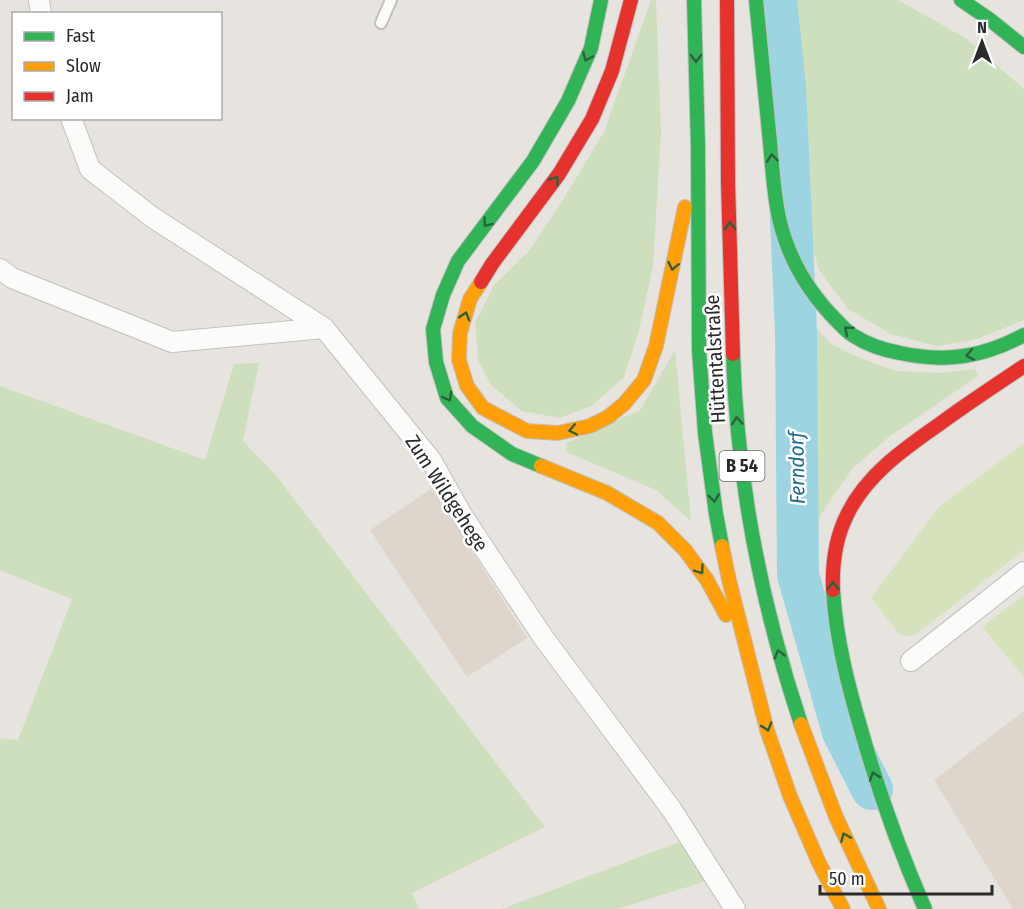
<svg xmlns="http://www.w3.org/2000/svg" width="1024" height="909" font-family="'Fira Sans Condensed',sans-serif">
  <rect width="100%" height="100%" fill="#e7e4e0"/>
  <g fill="#ded6cd">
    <path d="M 432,488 L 527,638 L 467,677 L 370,530 Z"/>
    <path d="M 1024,711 L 1024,909 L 1013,909 L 934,780 Z"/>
  </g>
  <g fill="#cedfbd">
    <path d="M 651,0 L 656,0 L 661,133 L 653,266 L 638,335 L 624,377 L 593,405 L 560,418 L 522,411 L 491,385 L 478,360 L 475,323 L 494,285 L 530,250 L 561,203 L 604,132 Z"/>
    <path d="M 780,0 L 898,0 L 967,39 L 1024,89 L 1024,320 L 974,340 L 936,346 L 891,334 L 848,309 L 819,270 L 795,187 Z"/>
    <path d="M 805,317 L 833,345 L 860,358 L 896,371 L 940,373 L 975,369 L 978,376 L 890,436 L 852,469 L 822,513 L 805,551 Z"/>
    <path d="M 675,350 L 691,521 L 656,490 L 566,452 L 567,443 L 640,410 Z"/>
    <path d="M 259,363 L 243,441 L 275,474 L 545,827 L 412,893 L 419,909 L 0,909 L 0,738 L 18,740 L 72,599 L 0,570 L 0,386 L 205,460 L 234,364 Z"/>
    <path d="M 695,836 L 719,877 L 617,909 L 502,909 Z"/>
  </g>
  <g fill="#d6e2bb">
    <path d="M 1024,443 L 1024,550 L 914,636 L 900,635 L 871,598 L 939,507 Z"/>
    <path d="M 1024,595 L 1024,677 L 982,627 Z"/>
  </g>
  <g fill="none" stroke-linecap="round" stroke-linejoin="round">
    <path stroke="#9cd5e1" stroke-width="42" d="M 776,0 L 785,87 L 796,331 L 798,575 L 843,732 L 872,789"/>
    <defs>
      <path id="lane" d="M 381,23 L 391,0"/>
      <g id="street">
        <path d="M 39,0 L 41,14"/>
        <path d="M 71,118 L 90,169 L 152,217 L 324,328 L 431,460 L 462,515 L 543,637 L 672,810 L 735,909"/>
        <path d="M 0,269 L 12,278 L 172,342 L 324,328"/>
        <path d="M 911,661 L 1024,572"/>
      </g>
      <g id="fast">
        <path d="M 694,0 L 698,147 L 699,350 L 705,433 L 716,514 L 722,546"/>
        <path d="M 756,0 C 760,44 765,88 769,132 C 772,161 773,190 779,218 C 788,258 808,292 837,321 C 842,326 847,332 854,336 C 868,345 884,350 900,353 C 946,363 983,357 1024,335"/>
        <path d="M 961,0 L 989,19 L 1024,47"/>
        <path d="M 733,354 C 737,480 761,604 801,724"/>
        <path d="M 541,466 L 512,454 L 472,426 L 447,398 L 436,362 L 433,329 L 443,295 L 458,261 L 533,161 L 568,101 L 591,48 L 601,0"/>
        <path d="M 833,590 C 836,639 848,686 862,733 C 879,793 900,852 925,909"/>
      </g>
      <g id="slow">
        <path d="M 481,282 L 470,299 L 460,333 L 459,360 L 467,386 L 483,408 L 527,431 L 558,433 L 590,426 L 608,417 L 624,404 L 644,380 L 656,346 L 685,207"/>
        <path d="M 541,466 L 607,493 L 658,523 L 685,550 L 707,580 L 726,615"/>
        <path d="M 722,546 L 729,580 L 767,730 L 790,796 L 819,863 L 843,909"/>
        <path d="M 801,724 L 836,817 L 879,909"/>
      </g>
      <g id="jam">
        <path d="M 727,0 L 728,182 L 733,354"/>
        <path d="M 481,282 L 492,264 L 559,174 L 592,119 L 612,71 L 631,0"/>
        <path d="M 833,590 C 832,564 835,539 847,515 C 866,475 905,448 941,423 C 968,403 996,385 1024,366"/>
      </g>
    </defs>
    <use href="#lane" stroke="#c2c1c1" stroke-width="14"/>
    <use href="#street" stroke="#c2c1c1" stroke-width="22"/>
    <use href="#fast" stroke="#c2c1c1" stroke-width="16"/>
    <use href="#slow" stroke="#c2c1c1" stroke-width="16"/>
    <use href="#jam" stroke="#c2c1c1" stroke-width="16"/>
    <use href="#lane" stroke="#fbfbfa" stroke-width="10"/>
    <use href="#street" stroke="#fbfbfa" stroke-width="20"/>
    <use href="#fast" stroke="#30b455" stroke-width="14"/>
    <use href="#slow" stroke="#ff9f0a" stroke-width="14"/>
    <use href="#jam" stroke="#e5322d" stroke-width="14"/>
  </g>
  <defs><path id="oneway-chevron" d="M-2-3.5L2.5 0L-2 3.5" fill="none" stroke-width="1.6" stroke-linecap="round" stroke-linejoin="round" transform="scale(1.5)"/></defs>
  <g stroke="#2c613b">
    <use href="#oneway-chevron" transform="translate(587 57) rotate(113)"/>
    <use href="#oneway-chevron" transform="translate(696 58) rotate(89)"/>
    <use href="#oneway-chevron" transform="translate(772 158) rotate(-96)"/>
    <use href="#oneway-chevron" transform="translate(555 180) rotate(-54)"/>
    <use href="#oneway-chevron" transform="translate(487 223) rotate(128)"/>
    <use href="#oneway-chevron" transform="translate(730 226) rotate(-91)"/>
    <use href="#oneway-chevron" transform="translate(673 266) rotate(102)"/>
    <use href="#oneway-chevron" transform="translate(465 316) rotate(-73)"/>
    <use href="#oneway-chevron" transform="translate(848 330) rotate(-140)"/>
    <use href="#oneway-chevron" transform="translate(970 355) rotate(169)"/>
    <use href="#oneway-chevron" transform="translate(448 397) rotate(61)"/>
    <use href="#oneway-chevron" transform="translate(737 421) rotate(-94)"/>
    <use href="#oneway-chevron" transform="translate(573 430) rotate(168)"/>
    <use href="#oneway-chevron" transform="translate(714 498) rotate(82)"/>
    <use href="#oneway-chevron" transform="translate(700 570) rotate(54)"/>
    <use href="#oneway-chevron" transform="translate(833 586) rotate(-91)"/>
    <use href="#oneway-chevron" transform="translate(779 654) rotate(-106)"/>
    <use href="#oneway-chevron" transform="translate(767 727) rotate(73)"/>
    <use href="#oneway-chevron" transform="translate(874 776) rotate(-109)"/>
    <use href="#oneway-chevron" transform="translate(845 837) rotate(-113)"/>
  </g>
  <g text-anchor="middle" stroke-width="5" stroke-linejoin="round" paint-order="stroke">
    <rect fill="#fff" stroke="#6a6a6a" stroke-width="1.5" x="719.5" y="451" width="45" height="30" rx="4.5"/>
    <g font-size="18" font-weight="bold" fill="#2a2a2a">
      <text x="742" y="472">B 54</text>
    </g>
    <g font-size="20" fill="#2a2a2a" stroke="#fff">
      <text transform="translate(715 359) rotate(-93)" y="7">Hüttentalstraße</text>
      <text transform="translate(447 493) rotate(57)" y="7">Zum Wildgehege</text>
    </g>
    <g font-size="21" font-style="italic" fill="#1c6e8c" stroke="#fff">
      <text transform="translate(797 468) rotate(-91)" y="7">Ferndorf</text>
    </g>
  </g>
  <rect x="12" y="12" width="210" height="108" fill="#ffffff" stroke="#aaaaaa" stroke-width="1.5"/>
  <rect x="24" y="32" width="30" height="9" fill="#30b455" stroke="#aaaaaa" stroke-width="1.5"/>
  <text x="66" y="42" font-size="18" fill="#2a2a2a">Fast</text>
  <rect x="24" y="62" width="30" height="9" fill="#ff9f0a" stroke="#aaaaaa" stroke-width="1.5"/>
  <text x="66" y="72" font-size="18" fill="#2a2a2a">Slow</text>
  <rect x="24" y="92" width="30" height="9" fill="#e5322d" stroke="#aaaaaa" stroke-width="1.5"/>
  <text x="66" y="102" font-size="18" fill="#2a2a2a">Jam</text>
  <g transform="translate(982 42)" stroke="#ffffff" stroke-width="4.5" paint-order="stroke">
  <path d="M0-4.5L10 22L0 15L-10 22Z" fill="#2a2a2a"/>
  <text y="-9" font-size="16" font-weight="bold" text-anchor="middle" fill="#2a2a2a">N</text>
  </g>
  <path d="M820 885v9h172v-9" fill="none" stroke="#2a2a2a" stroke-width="3"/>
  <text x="829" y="885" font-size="18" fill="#2a2a2a" stroke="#ffffff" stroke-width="4.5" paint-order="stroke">50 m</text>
</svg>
